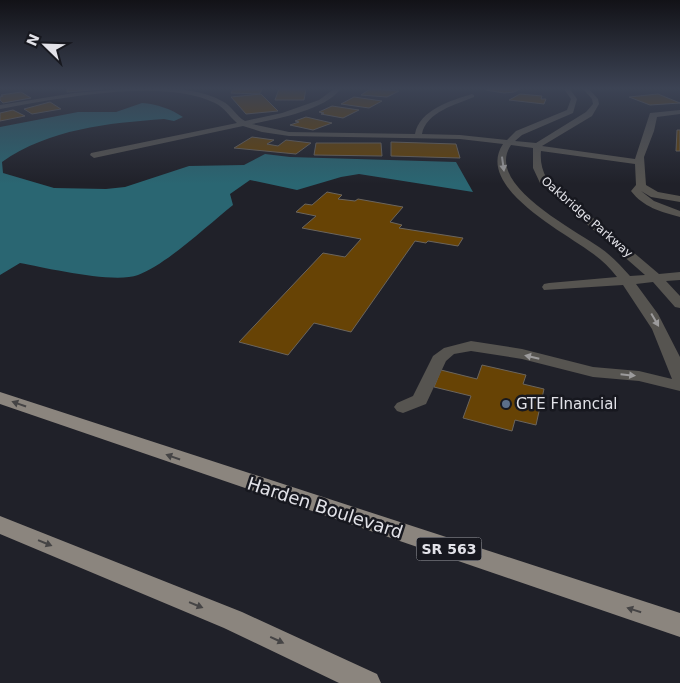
<svg xmlns="http://www.w3.org/2000/svg" width="680" height="683" font-family="'DejaVu Sans',sans-serif">
  <rect width="100%" height="100%" fill="#202129"/>
  <path fill="#2a6672" d="M 142,103 C 157,104 171,109 183,117 L 174,121 L 164,119 C 108,123 49,129 2,162 L 3,173 L 54,188 L 106,189 L 125,187 L 189,166 L 244,165 L 265,154 L 290,157 L 456,162 L 473,192 L 359,174 L 341,177 L 297,190 L 250,180 L 230,194 L 233,205 C 208,225 167,264 138,275 C 114,284 47,268 20,263 L 0,275 L 0,127 L 78,112 L 116,112 Z"/>
  <g fill="#674305" stroke="#6b655d">
    <path d="M 67,89 L 102,89 L 67,92 Z"/>
    <path d="M 233,89 L 263,89 L 259,94 L 231,93 Z"/>
    <path d="M 279,89 L 306,89 L 304,100 L 275,100 Z"/>
    <path d="M 370,89 L 373,89 L 399,91 L 387,97 L 361,95 Z"/>
    <path d="M 489,89 L 520,89 L 514,92 L 504,93 L 486,90 Z"/>
    <path d="M 21,92 L 31,98 L 3,103 L 0,100 L 0,97 L 3,96 L 1,95 Z"/>
    <path d="M 261,94 L 278,111 L 246,114 L 231,97 Z"/>
    <path d="M 520,94 L 542,96 L 541,99 L 546,99 L 544,104 L 509,100 Z"/>
    <path d="M 658,94 L 680,103 L 650,105 L 629,97 Z"/>
    <path d="M 354,97 L 382,101 L 369,108 L 341,104 Z"/>
    <path d="M 50,102 L 61,109 L 32,114 L 24,109 Z"/>
    <path d="M 332,106 L 359,110 L 343,118 L 321,114 L 324,113 L 319,112 Z"/>
    <path d="M 13,110 L 25,116 L 0,121 L 0,113 Z"/>
    <path d="M 306,117 L 332,123 L 313,130 L 290,125 L 299,122 L 295,121 Z"/>
    <path d="M 677,130 L 680,130 L 680,151 L 676,151 Z"/>
    <path d="M 252,137 L 274,140 L 267,144 L 278,146 L 286,140 L 311,143 L 296,154 L 234,148 Z"/>
    <path d="M 391,142 L 456,144 L 460,158 L 391,156 Z"/>
    <path d="M 316,143 L 381,143 L 382,156 L 314,155 Z"/>
    <path d="M 327,192 L 342,195 L 338,199 L 355,201 L 358,199 L 403,207 L 390,222 L 402,225 L 399,228 L 463,238 L 458,246 L 428,241 L 426,243 L 415,241 L 351,332 L 314,323 L 288,355 L 239,342 L 323,253 L 345,257 L 361,239 L 302,228 L 316,216 L 296,212 L 305,204 L 312,205 Z"/>
    <path d="M 482,365 L 526,375 L 523,384 L 544,389 L 536,425 L 515,420 L 512,431 L 463,418 L 471,396 L 434,387 L 441,370 L 477,379 Z"/>
  </g>
  <g fill="none" stroke-linecap="round" stroke-linejoin="round">
    <path fill="#565450" fill-rule="evenodd" d="M 123,89 C 156,89 192,85 222,101 C 232,106 236,116 245,121 L 282,113 L 319,100 L 334,89 L 341,89 C 322,111 280,118 252,124 L 289,132 L 415,134 C 419,110 452,100 472,94 L 474,95 L 474,97 C 457,104 426,112 422,134 L 460,135 L 507,140 L 516,131 L 567,110 L 571,99 L 564,89 L 570,89 L 577,99 L 573,113 L 522,135 L 515,141 L 536,143 L 586,112 L 593,104 L 592,99 L 583,89 L 589,89 L 598,99 L 599,104 L 592,116 L 542,146 L 635,159 L 650,113 L 680,110 L 680,114 L 657,117 L 654,131 L 644,157 L 646,185 L 658,192 L 680,196 L 680,202 L 651,197 L 641,191 L 654,201 L 680,211 L 680,217 C 661,212 643,207 631,191 L 636,185 L 635,164 L 541,151 C 540,161 542,170 547,179 L 659,274 L 680,272 L 680,280 L 666,281 L 680,296 L 680,308 L 675,307 L 653,282 L 636,284 L 658,314 L 680,357 L 680,391 L 639,381 L 593,377 L 522,359 L 471,351 L 454,354 L 446,361 L 426,404 L 403,413 L 397,411 L 394,407 L 397,403 L 413,396 L 433,356 L 444,348 L 471,341 L 522,349 L 593,367 L 639,371 L 672,379 L 652,329 L 623,285 L 544,290 L 542,287 L 544,284 L 549,283 L 617,277 C 610,268 602,260 592,253 C 566,233 474,187 503,144 L 460,139 L 289,136 L 262,132 L 243,126 L 94,158 L 90,155 L 91,153 L 237,123 C 229,116 225,108 215,103 C 162,77 57,99 0,109 L 0,105 L 74,93 ZM 511,145 L 533,148 L 533,168 L 540,183 L 645,275 L 630,276 C 621,266 611,255 599,247 C 574,229 484,184 511,145 Z"/>
    <g fill="#8b857e" fill-rule="evenodd">
      <path d="M 0,392 L 680,613 L 680,637 L 0,404 Z"/>
      <path d="M 0,516 L 242,612 L 377,674 L 381,683 L 339,683 L 224,628 L 0,534 Z"/>
    </g>
  </g>
  <defs><path id="oneway-solid" d="M-6-.8H1V-3.2L6.5 0L1 3.2V.8H-6Z" transform="scale(1.25)"/></defs>
  <g fill="#9c9b9c">
    <use href="#oneway-solid" transform="translate(503 164) rotate(82)"/>
    <use href="#oneway-solid" transform="translate(655 320) rotate(60)"/>
    <use href="#oneway-solid" transform="translate(532 357) rotate(-167)"/>
    <use href="#oneway-solid" transform="translate(628 375) rotate(6)"/>
  </g>
  <g fill="#454445">
    <use href="#oneway-solid" transform="translate(19 404) rotate(-161)"/>
    <use href="#oneway-solid" transform="translate(173 457) rotate(-161)"/>
    <use href="#oneway-solid" transform="translate(45 543) rotate(22)"/>
    <use href="#oneway-solid" transform="translate(196 605) rotate(22)"/>
    <use href="#oneway-solid" transform="translate(634 610) rotate(-162)"/>
    <use href="#oneway-solid" transform="translate(277 640) rotate(25)"/>
  </g>
  <linearGradient id="sky" x2="0" y2="1"><stop stop-color="#121217"/><stop offset="0.48" stop-color="#3c4354"/><stop offset="1" stop-color="#3c4354" stop-opacity="0"/></linearGradient>
  <rect width="680" height="184" fill="url(#sky)"/>
  <circle fill="#5c6f8a" stroke="#17181f" stroke-width="2" cx="506" cy="404" r="5"/>
  <g text-anchor="middle" stroke-width="5" stroke-linejoin="round" paint-order="stroke">
    <g font-size="12" fill="#e2e2e8" stroke="#17181f">
      <text transform="translate(587 217) rotate(41)" y="4">Oakbridge Parkway</text>
    </g>
    <rect fill="#17181f" stroke="#a5a5ac" stroke-width="1" x="416.5" y="537.5" width="65" height="23" rx="4"/>
    <g font-size="14" font-weight="bold" fill="#e2e2e8">
      <text x="449" y="554">SR 563</text>
    </g>
    <g font-size="15" fill="#e2e2e8" stroke="#17181f" text-anchor="start">
      <text x="516" y="409">GTE FInancial</text>
    </g>
    <g font-size="18" fill="#e2e2e8" stroke="#17181f">
      <text transform="translate(325 508) rotate(18)" y="6">Harden Boulevard</text>
    </g>
  </g>
  <g transform="translate(45 45) rotate(293)" stroke="#17181f" stroke-width="4" paint-order="stroke">
  <path d="M0-4L9 19L0 12L-9 19Z" fill="#e2e2e8"/>
  <text y="-8" font-size="14" font-weight="bold" text-anchor="middle" fill="#e2e2e8">N</text>
  </g>
</svg>
